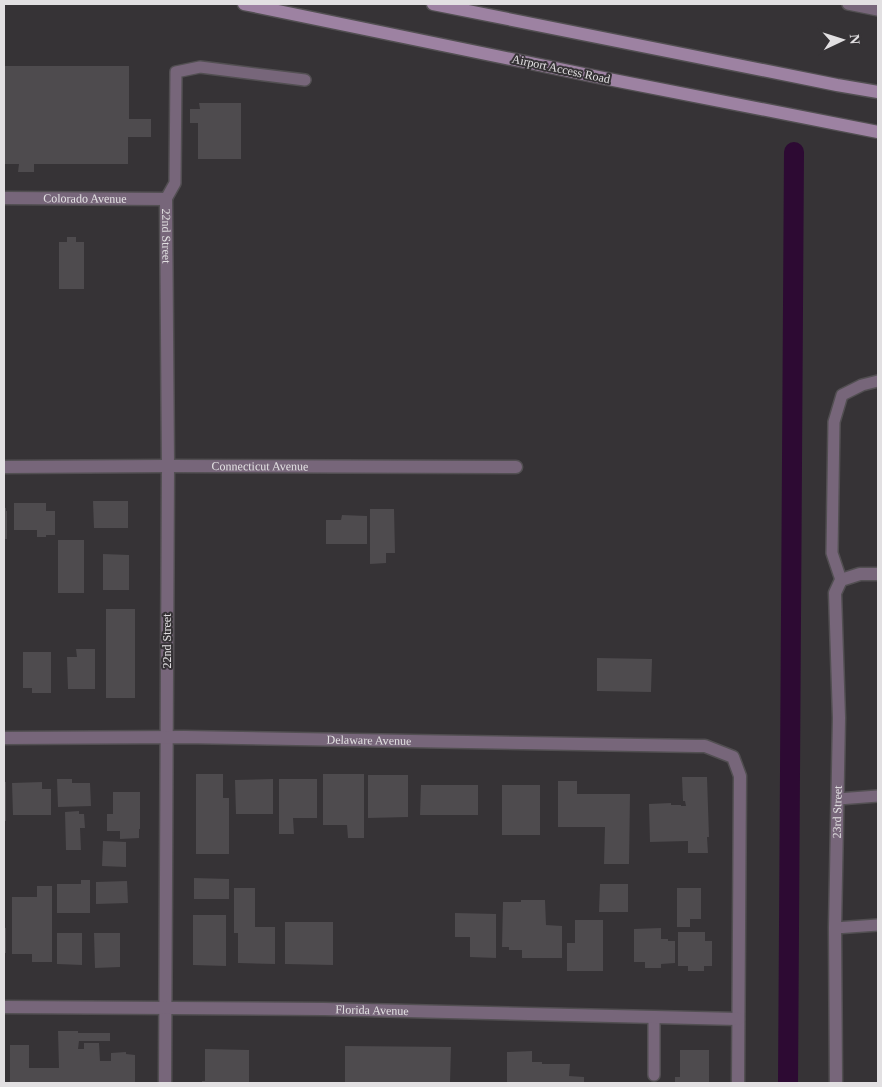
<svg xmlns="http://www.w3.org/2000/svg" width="882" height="1087" font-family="'Times New Roman',serif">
  <rect width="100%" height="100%" fill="#363336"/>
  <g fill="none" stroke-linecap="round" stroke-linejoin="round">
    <path stroke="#2d0a33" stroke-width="20" d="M 788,1083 L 794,152"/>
  </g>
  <g fill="#4e4b4e">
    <path d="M 4,66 L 129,66 L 129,119 L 151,119 L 151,137 L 128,137 L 128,164 L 34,164 L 34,172 L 18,172 L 19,164 L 4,164 Z"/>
    <path d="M 199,103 L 241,103 L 241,159 L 198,159 L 198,123 L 190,123 L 190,109 L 200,109 Z"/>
    <path d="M 67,237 L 76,237 L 76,242 L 84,242 L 84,289 L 59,289 L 59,242 L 67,242 Z"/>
    <path d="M 93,501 L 128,501 L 128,528 L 94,528 Z"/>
    <path d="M 14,503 L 46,503 L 46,511 L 55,511 L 55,535 L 46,535 L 46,537 L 37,537 L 37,530 L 14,530 Z"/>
    <path d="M 4,508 L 6,508 L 6,511 L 7,511 L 7,539 L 4,539 Z"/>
    <path d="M 370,509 L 394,509 L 395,553 L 386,553 L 386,563 L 370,564 Z"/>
    <path d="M 342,515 L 367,516 L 367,544 L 326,544 L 326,520 L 341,520 Z"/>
    <rect x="58" y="540" width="26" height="53"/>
    <path d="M 103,554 L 129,555 L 129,590 L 103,590 Z"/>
    <rect x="106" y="609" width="29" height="89"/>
    <path d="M 76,649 L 95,649 L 95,689 L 68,689 L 67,657 L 77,657 Z"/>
    <path d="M 23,652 L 51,652 L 51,693 L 32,693 L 32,688 L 23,688 Z"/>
    <path d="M 597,658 L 652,659 L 651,692 L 597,691 Z"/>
    <path d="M 196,774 L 223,774 L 223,798 L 229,798 L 229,854 L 196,854 Z"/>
    <path d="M 323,774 L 364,774 L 364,838 L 348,838 L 347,825 L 323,825 Z"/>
    <path d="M 368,775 L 408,775 L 408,817 L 368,818 Z"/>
    <path d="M 682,777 L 707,777 L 709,837 L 707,837 L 708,853 L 688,853 L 688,841 L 650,842 L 649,804 L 671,803 L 671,805 L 681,805 L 681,806 L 686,806 L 685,801 L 683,801 Z"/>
    <path d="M 57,779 L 72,779 L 72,783 L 90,783 L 91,806 L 58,807 Z"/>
    <path d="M 273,779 L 273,814 L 236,814 L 235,780 Z"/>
    <path d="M 279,779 L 317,779 L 317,818 L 293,818 L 294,834 L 279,834 Z"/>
    <path d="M 558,781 L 577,781 L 577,794 L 630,794 L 629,864 L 604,864 L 605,827 L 558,827 Z"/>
    <rect x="4" y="782" width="2" height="39"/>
    <path d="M 42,782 L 42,789 L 51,789 L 51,815 L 13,815 L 12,783 Z"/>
    <path d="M 421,785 L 478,785 L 478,815 L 420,815 Z"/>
    <rect x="502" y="785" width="38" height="50"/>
    <path d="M 113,792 L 140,792 L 140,829 L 139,829 L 139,838 L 120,839 L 120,831 L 107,831 L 107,814 L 113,814 Z"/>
    <path d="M 79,811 L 79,814 L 84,814 L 85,828 L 80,828 L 81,850 L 66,850 L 65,812 Z"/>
    <path d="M 103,841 L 126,842 L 126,867 L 102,866 Z"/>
    <path d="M 194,878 L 229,879 L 229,899 L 194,899 Z"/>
    <path d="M 81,880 L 90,880 L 90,913 L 57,913 L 57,884 L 81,884 Z"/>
    <path d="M 127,881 L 128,903 L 96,904 L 96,882 Z"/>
    <path d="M 600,884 L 628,884 L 628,912 L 599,912 Z"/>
    <path d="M 37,886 L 52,886 L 52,962 L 32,962 L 32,954 L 12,954 L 12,897 L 37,897 Z"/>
    <path d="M 234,888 L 255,888 L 255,927 L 275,927 L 275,964 L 238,963 L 238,933 L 234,933 Z"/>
    <path d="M 677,888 L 701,888 L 701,919 L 690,919 L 690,927 L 677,927 Z"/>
    <path d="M 521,900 L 545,900 L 546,925 L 562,926 L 562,958 L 522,958 L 522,950 L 509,950 L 509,947 L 502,947 L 503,902 L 521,902 Z"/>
    <path d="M 455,913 L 496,914 L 496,958 L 470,957 L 470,937 L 455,937 Z"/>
    <path d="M 193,915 L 226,915 L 226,966 L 193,965 Z"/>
    <path d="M 575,920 L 603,920 L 603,971 L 567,971 L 567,943 L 575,943 Z"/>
    <path d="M 285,922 L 333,922 L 333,965 L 285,964 Z"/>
    <rect x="4" y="928" width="2" height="25"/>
    <path d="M 661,928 L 661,939 L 668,939 L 668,941 L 675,941 L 675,963 L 661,964 L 661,968 L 645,968 L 645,962 L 634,962 L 634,929 Z"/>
    <path d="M 678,932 L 705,932 L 705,941 L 712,941 L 712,966 L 704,966 L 704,971 L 688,971 L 688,966 L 678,966 Z"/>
    <path d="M 57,933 L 82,933 L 82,965 L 57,964 Z"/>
    <path d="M 94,933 L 120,933 L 120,967 L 95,968 Z"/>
    <path d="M 58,1031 L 78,1031 L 78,1033 L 110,1033 L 110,1041 L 79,1041 L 78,1049 L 84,1049 L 84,1043 L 99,1043 L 100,1061 L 111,1061 L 111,1053 L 126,1052 L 126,1054 L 135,1055 L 135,1083 L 10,1083 L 10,1045 L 29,1045 L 29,1068 L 59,1068 Z"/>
    <path d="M 345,1046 L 451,1047 L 450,1083 L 345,1083 Z"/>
    <path d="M 205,1049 L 249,1050 L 249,1083 L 202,1083 L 202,1081 L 205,1081 Z"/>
    <path d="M 680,1050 L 709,1050 L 709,1083 L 675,1083 L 675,1077 L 680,1077 Z"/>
    <path d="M 532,1051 L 532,1062 L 542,1062 L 542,1064 L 570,1064 L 569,1076 L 584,1077 L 584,1083 L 507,1083 L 507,1052 Z"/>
  </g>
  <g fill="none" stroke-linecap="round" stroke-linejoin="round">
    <defs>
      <g id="service">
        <path d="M 848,4 L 878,10"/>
        <path d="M 166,199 L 175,183 L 176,72 L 200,67 L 305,80"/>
        <path d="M 841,580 L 832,553 L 834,422 L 842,395 L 862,385 L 878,381"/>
        <path d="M 838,799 L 878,796"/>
        <path d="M 835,928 L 878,925"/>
        <path d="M 654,1017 L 654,1075"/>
      </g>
      <g id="minor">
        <path id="s1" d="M 4,198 L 166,199 L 168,466 L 165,1083"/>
        <path id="s2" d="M 4,467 L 168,466 L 516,467"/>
        <path id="s3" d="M 4,738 L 184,737 L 697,746 L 705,746 L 733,757 L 740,776 L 738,1083"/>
        <path id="s4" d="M 4,1007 L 324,1009 L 738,1019"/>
        <path id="s5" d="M 836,1083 L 835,928 L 839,718 L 835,593 L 841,580 L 860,574 L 878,574"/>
      </g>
      <g id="secondary">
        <path d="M 244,4 L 593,76 L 878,132"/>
        <path d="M 433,4 L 837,85 L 878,92"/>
      </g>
    </defs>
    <use href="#service" stroke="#524f52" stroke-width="14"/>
    <use href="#minor" stroke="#524f52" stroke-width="15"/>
    <use href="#secondary" stroke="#524f52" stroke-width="15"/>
    <use href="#service" stroke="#77667a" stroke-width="11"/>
    <use href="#minor" stroke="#77667a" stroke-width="12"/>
    <use href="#secondary" stroke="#9d82a2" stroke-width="12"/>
  </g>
  <g text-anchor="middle" stroke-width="4" stroke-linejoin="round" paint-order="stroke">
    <g font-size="12" fill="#e2e0e2" stroke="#363336">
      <text transform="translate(561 69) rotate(12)" y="4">Airport Access Road</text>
      <text dy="4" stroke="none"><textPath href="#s1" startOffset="81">Colorado Avenue</textPath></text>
      <text dy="4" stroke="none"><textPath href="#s1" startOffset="199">22nd Street</textPath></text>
      <text dy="4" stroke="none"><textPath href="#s2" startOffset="256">Connecticut Avenue</textPath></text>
      <text transform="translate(167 641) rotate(-90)" y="4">22nd Street</text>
      <text dy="4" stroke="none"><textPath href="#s3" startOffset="365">Delaware Avenue</textPath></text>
      <text dy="4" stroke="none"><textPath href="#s5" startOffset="271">23rd Street</textPath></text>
      <text dy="4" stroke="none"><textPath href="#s4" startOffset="368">Florida Avenue</textPath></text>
    </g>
  </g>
  <rect width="882" height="1087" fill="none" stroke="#e2e0e2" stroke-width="10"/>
  <g transform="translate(842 40) rotate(86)" stroke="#363336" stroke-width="4" paint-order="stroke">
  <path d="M0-4L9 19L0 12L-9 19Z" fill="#e2e0e2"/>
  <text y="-8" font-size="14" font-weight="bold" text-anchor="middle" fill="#e2e0e2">N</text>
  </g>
</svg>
